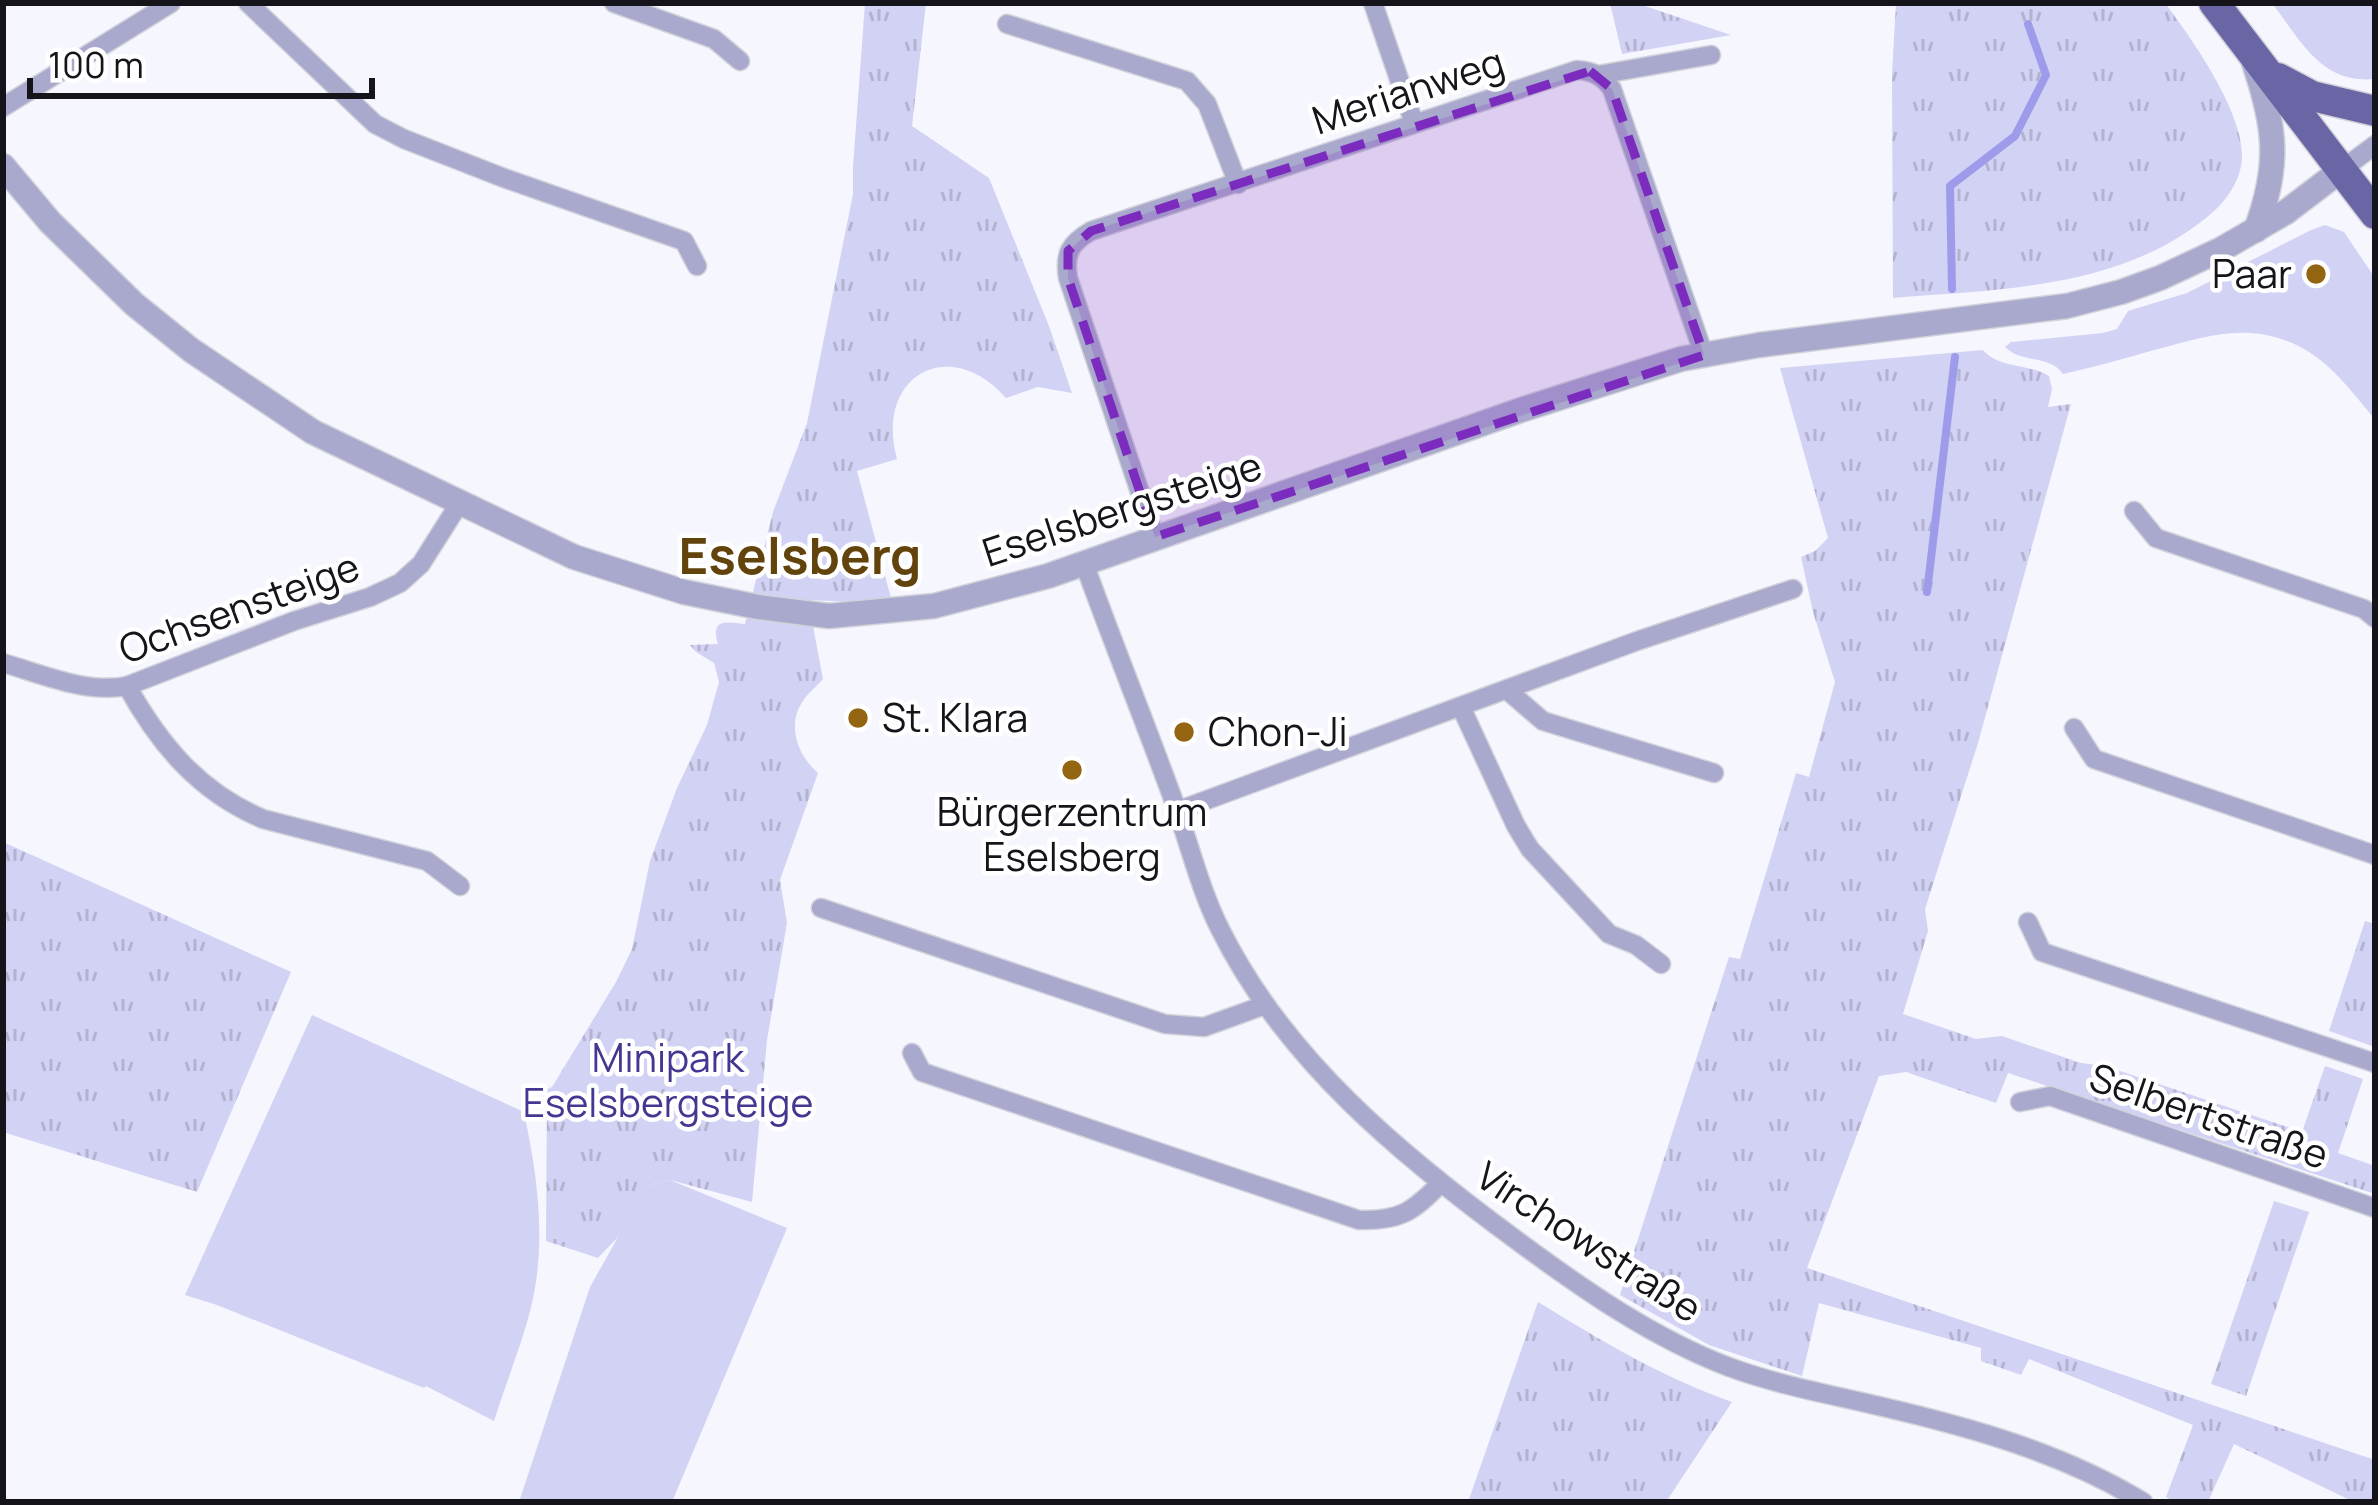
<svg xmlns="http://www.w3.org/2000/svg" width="2378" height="1505" font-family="Manrope,sans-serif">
  <defs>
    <pattern id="park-tufts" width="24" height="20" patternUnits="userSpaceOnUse" patternTransform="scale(3)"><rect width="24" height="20" fill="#d2d2f5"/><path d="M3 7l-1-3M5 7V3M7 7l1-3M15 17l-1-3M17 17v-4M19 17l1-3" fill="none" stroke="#b3b3d1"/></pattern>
  </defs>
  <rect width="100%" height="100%" fill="#f5f6fe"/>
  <g fill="#d2d2f5">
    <path d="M 2272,3 L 2375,3 L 2375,79 C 2321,84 2301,41 2272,3 Z"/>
    <path d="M 2325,225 L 2344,232 L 2375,278 L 2375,419 C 2355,396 2335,368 2309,352 C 2255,319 2210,335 2154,350 C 2124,359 2094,367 2063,374 C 2049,354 2022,364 2005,347 L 2011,342 L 2103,333 L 2117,329 L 2128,311 L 2187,293 L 2311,230 Z"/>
    <path d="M 312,1015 L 524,1112 C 536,1170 545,1228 535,1288 C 528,1330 507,1379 494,1421 L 426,1386 L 424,1388 L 217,1305 L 185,1295 Z"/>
    <path d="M 670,1180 L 787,1228 L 672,1502 L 519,1502 L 590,1287 L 618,1237 L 633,1197 L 644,1186 Z"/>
  </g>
  <g fill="url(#park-tufts)">
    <path d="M 865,3 L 926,3 L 912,126 L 989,178 L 1049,326 L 1072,393 L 1038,387 L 1006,398 C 950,334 874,375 897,459 L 857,471 L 891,598 L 857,602 L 808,600 L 823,679 C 817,686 808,693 803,701 C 786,725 798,756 818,773 L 780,880 L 787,923 L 767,1040 L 752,1202 L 670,1180 L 644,1186 L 634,1197 L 618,1237 L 598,1258 L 546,1241 L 547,1089 L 552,1087 L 616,982 L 632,949 L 650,861 L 677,788 L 707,725 L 719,682 L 714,663 L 696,652 L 690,645 L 718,644 C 710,618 726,622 745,624 L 773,512 L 807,423 L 853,194 L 853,167 Z"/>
    <path d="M 1610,3 L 1636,3 L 1731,35 L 1622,54 Z"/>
    <path d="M 1896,3 L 2165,3 C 2192,39 2243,111 2242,157 C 2241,182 2225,203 2206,218 C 2118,289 2000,289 1893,298 L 1892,74 Z"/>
    <path d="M 1983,350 C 1999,369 2028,363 2049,376 L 2052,389 L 2048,407 L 2071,404 L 1978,743 L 1925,909 L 1928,931 L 1903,1014 L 1976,1039 L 2002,1036 L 2081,1063 L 2105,1066 L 2302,1132 L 2325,1066 L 2363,1079 L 2338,1153 L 2375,1166 L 2375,1194 L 2008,1073 L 1996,1103 L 1906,1072 L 1879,1076 L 1807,1268 L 2375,1460 L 2375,1502 L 2354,1502 L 2234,1444 L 2208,1502 L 2175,1502 L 2166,1497 L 2193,1425 L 2029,1359 L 2021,1375 L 1981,1361 L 1981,1348 L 1819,1303 L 1802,1376 L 1709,1345 L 1620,1295 L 1729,957 L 1740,959 L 1796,773 L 1809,777 L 1835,682 L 1813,612 L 1801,557 L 1815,551 L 1828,538 L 1780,368 Z"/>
    <path d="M 3,842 L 291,972 L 197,1192 L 3,1132 Z"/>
    <path d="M 2365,921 L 2375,924 L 2375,1047 L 2329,1031 Z"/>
    <path d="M 2274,1201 L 2309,1212 L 2246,1396 L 2211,1384 Z"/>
    <path d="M 1538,1302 C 1600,1340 1663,1378 1732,1402 L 1666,1502 L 1468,1502 Z"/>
  </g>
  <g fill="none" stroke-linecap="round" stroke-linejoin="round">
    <g stroke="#9f9beb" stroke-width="8">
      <path d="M 1952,289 L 1950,186 L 2015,136 L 2046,75 L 2028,24"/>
      <path d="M 1927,592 L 1955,357"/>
    </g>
    <defs>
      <g id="minor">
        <path d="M 248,3 L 375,124 L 404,139 L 504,178 L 684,241 L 697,266"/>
        <path d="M 614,3 L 714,39 L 740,61"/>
        <path d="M 1373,3 L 1414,123"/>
        <path d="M 1007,24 L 1187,81 L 1207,104 L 1238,184"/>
        <path d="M 1598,75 L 1711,55"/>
        <path d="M 3,107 L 171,3"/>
        <path d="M 2340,171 L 2375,145"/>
        <path d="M 2134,511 L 2156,538 L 2364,609 L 2375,618"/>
        <path d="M 1155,537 L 1068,278 C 1064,254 1070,243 1091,231 L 1577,70 C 1593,71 1603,76 1612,89 L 1704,355"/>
        <path d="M 1084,563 C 1114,646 1147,727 1177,810 C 1191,850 1201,891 1220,929 C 1285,1060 1403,1157 1519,1242 C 1584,1290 1653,1338 1729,1367 C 1778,1385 1828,1394 1879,1406 C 1970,1427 2063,1453 2143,1502"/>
        <path d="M 3,663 C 42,674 86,694 127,686 L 294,621 L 370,597 L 400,583 L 421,564 L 459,504"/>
        <path d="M 127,686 C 160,745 199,792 263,819 L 427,861 L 460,886"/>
        <path d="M 1507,690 L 1543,721 L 1714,773"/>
        <path d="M 1461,707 L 1516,826 L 1530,849 L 1609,934 L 1636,945 L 1661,964"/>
        <path d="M 2074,728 L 2094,759 L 2375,855"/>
        <path d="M 1177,811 L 1637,641 L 1793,589"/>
        <path d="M 821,908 L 1165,1024 L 1204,1027 L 1265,1005"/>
        <path d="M 2028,922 L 2042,952 L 2375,1063"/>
        <path d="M 912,1053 L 922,1072 L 1359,1220 C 1400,1221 1412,1212 1440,1184"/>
        <path d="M 2020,1102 L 2050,1096 L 2375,1208"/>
      </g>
      <g id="tertiary">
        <path d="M 2254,63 C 2276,128 2280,165 2256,230"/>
        <path d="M 3,166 L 50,222 L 134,304 L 191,350 L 313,432 L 574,557 L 684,592 L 758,607 L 829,616 L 934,606 L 1048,576 L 1521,410 L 1681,359 L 1759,345 L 2067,306 L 2121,292 L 2160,278 L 2222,249 L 2286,212 L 2340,171"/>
      </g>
      <g id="primary">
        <path d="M 2214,3 L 2375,214"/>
        <path d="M 2278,78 L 2312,96 L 2375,111"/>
      </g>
    </defs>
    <use href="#minor" stroke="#d1d2da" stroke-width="21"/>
    <use href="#tertiary" stroke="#d1d2da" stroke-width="27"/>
    <use href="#primary" stroke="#d1d2da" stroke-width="33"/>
    <use href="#minor" stroke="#a9a8cd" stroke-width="18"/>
    <use href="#tertiary" stroke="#a9a8cd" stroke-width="24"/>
    <use href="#primary" stroke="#6a66a6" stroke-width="30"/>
  </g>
  <path fill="#7b2cbf" fill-opacity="0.2" stroke="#7b2cbf" stroke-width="9" stroke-dasharray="24 15" stroke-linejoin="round" d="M 1590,71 L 1612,89 L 1704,355 L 1155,537 L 1068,278 L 1068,251 L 1091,231 Z"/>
  <g fill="#936511" stroke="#fff" stroke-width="4.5">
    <circle cx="2316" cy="274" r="12"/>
    <circle cx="858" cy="718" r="12"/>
    <circle cx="1184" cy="732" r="12"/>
    <circle cx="1072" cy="770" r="12"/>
  </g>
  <g text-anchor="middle" stroke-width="9" stroke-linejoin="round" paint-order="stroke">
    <g font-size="39" fill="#14141a" stroke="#fff">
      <text transform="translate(1408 91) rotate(-18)" y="14">Merianweg</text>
      <text transform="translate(1122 509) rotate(-18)" y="14">Eselsbergsteige</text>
      <text transform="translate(239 608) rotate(-20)" y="14">Ochsensteige</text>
      <text transform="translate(2209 1116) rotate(19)" y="14">Selbertstraße</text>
      <text transform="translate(1589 1242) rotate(33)" y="14">Virchowstraße</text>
    </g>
    <g font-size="39" fill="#14141a" stroke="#fff" text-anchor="start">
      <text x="2292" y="288" text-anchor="end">Paar</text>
      <text x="882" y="732">St. Klara</text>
      <text x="1208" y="746">Chon-Ji</text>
      <text x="1072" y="826" text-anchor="middle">Bürgerzentrum<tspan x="1072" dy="45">Eselsberg</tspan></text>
    </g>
    <g font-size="39" fill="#453692" stroke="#fff">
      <text x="668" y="1072">Minipark<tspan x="668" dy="45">Eselsbergsteige</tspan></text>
    </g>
    <g font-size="51" font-weight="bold" fill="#63430c" stroke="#fff">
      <text x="800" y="574">Eselsberg</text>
    </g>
  </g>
  <rect width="2378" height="1505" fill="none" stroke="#14141a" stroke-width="12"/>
  <path d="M30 78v18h342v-18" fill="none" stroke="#14141a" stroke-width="6"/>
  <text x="48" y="78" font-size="36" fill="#14141a" stroke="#ffffff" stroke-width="9" paint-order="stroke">100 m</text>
</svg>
